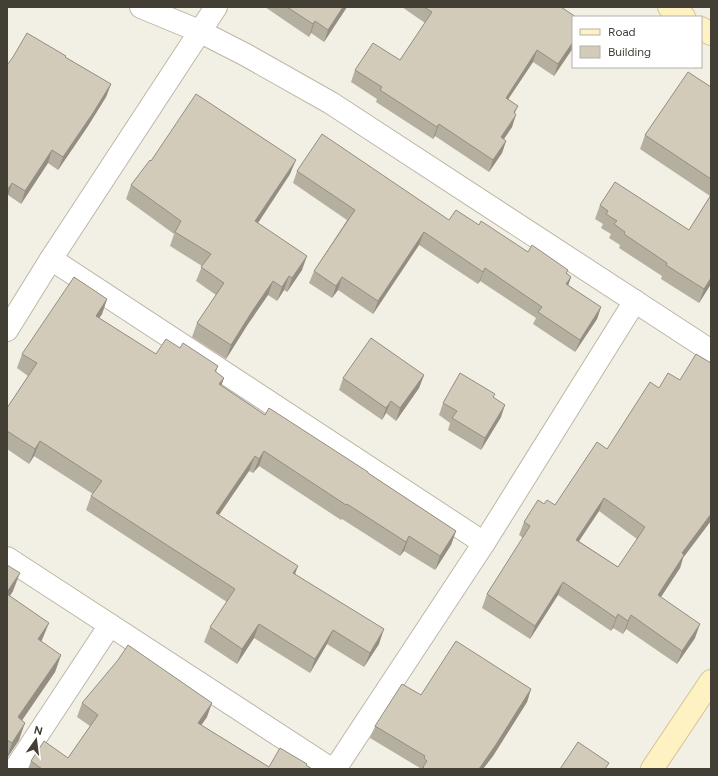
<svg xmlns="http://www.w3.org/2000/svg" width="718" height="776" font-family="Figtree,sans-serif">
  <rect width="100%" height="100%" fill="#f2efe5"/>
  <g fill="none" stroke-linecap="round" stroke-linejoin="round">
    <defs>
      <g id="street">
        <path d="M 141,7 L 199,31 L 246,55 L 331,103 L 711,351"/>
        <path d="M 51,259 L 484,543"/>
        <path d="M 7,330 L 51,259 L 216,7"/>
        <path d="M 7,558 L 331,769"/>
        <path d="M 15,769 L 110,625"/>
        <path d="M 335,769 L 484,543 L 635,301"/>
      </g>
      <g id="secondary">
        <path d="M 669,7 L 684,17"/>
        <path d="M 701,28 L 711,34"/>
        <path d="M 652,769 L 711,681"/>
      </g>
    </defs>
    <use href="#street" stroke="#bdb7a8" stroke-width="24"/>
    <use href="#secondary" stroke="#d2c495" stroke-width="24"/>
    <use href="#street" stroke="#fff" stroke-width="22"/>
    <use href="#secondary" stroke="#fef2c3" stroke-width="22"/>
  </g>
  <g fill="#b5afa0" fill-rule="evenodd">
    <path d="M 265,7 L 347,7 L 324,42 L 311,33 L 309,37 Z"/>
    <path d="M 402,7 L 561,7 L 573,17 L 573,48 L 554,76 L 533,62 L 508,99 L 518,106 L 515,113 L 512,127 L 504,139 L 506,141 L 502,153 L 489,172 L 435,136 L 433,139 L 376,102 L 377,99 L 351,82 L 355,70 L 400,60 L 425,23 Z"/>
    <path d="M 65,57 L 111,84 L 106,97 L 88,126 L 58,170 L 48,163 L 21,204 L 8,195 L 7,196 L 7,65 Z"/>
    <path d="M 711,87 L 711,284 L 699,303 L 661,279 L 662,276 L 619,248 L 620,245 L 609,238 L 611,234 L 601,228 L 603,224 L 595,219 L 600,205 L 689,230 L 710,196 L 640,149 L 645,135 Z"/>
    <path d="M 151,161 L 290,174 L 258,223 L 302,270 L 287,292 L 284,290 L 277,301 L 268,295 L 248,324 L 226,359 L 192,337 L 197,323 L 216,295 L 196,281 L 202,266 L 170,246 L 174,234 L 126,199 L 131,185 Z"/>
    <path d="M 297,171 L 449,220 L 479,225 L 567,273 L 571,277 L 568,285 L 601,307 L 597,319 L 575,352 L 533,324 L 536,318 L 480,281 L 478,284 L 419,245 L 373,314 L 338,290 L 332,298 L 309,283 L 314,271 L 347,220 L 293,183 Z"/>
    <path d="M 107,299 L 102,314 L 99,318 L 156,354 L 180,348 L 218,366 L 216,372 L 224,378 L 221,385 L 265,415 L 368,473 L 456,531 L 451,545 L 435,570 L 404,551 L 400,556 L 342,519 L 341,520 L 259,466 L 253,473 L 249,471 L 219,515 L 295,575 L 379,644 L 364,667 L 327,644 L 310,673 L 254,638 L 237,664 L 204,642 L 210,627 L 227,602 L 86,510 L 91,496 L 93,494 L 34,456 L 29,464 L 7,449 L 7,408 L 28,376 L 17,368 L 22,354 Z"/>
    <path d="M 424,375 L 419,388 L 396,421 L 386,413 L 382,420 L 339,390 L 343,378 Z"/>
    <path d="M 680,380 L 683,558 L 680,568 L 661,597 L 695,638 L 677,664 L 626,629 L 623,634 L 613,628 L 611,631 L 558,595 L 530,639 L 482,608 L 487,594 L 523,538 L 519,535 L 524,522 L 544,504 L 555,505 L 607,449 L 659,388 ZM 599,511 L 637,539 L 618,567 L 579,541 Z"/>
    <path d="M 494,397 L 501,417 L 481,450 L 448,430 L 450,423 L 439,415 L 443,403 Z"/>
    <path d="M 7,565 L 13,591 L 10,596 L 42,640 L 41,642 L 61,655 L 55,672 L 22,720 L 19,740 L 7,758 Z"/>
    <path d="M 531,689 L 527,702 L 493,756 L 483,769 L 420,769 L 420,768 L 370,738 L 375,726 L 421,695 Z"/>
    <path d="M 82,703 L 207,717 L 201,725 L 269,767 L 306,765 L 312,769 L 28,769 L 31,761 L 68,758 L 90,726 L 77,717 Z"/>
  </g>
  <g fill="#948e82">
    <path d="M 343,7 L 347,7 L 324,42 L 328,30 Z"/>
    <path d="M 315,21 L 311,33 L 309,37 L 313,24 Z"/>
    <path d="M 573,42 L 573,48 L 554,76 L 558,64 Z"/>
    <path d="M 537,50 L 533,62 L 501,110 L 506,98 Z"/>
    <path d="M 111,84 L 106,97 L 88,126 L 58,170 L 63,157 Z"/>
    <path d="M 516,115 L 512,127 L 497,149 L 501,137 Z"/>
    <path d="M 439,124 L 435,136 L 433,139 L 437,127 Z"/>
    <path d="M 506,141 L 502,153 L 489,172 L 493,160 Z"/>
    <path d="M 52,150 L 48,163 L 21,204 L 25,191 Z"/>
    <path d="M 296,160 L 290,174 L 250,235 L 255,221 Z"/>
    <path d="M 12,183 L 8,195 L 7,196 L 7,193 L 9,188 Z"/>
    <path d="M 424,232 L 419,245 L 373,314 L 378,301 Z"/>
    <path d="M 307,256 L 302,270 L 287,292 L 292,278 Z"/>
    <path d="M 485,268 L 480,281 L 478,284 L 483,272 Z"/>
    <path d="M 289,276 L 284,290 L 277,301 L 282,287 Z"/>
    <path d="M 342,277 L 338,290 L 332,298 L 336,286 Z"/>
    <path d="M 571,277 L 567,289 L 566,284 Z"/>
    <path d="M 711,278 L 711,284 L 699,303 L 704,289 Z"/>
    <path d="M 273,281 L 268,295 L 248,324 L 226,359 L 231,345 L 253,310 Z"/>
    <path d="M 107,299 L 102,314 L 91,330 L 96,316 Z"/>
    <path d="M 601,307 L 597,319 L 575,352 L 580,340 Z"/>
    <path d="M 424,375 L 419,388 L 396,421 L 400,408 Z"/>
    <path d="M 224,378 L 219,392 L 219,384 Z"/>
    <path d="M 391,401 L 386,413 L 382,420 L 386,408 Z"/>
    <path d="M 505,405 L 501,417 L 481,450 L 485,438 Z"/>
    <path d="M 40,441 L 34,456 L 29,464 L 35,449 Z"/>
    <path d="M 264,451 L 259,466 L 253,473 L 259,459 Z"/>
    <path d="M 255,456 L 249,471 L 210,528 L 216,513 Z"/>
    <path d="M 604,498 L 599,511 L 571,553 L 576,540 Z"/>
    <path d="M 711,514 L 711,521 L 683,558 L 680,568 L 653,609 L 658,595 L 682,553 Z"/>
    <path d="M 456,531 L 451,545 L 435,570 L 440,556 Z"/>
    <path d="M 409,536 L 404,551 L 400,556 L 406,542 Z"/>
    <path d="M 298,566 L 293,580 L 293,573 Z"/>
    <path d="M 20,573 L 13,591 L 7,600 L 7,592 Z"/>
    <path d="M 563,582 L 558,595 L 530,639 L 535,626 Z"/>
    <path d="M 618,614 L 613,628 L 611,631 L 616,618 Z"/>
    <path d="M 631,615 L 626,629 L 623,634 L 628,621 Z"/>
    <path d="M 49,623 L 42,640 L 31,657 L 38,639 Z"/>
    <path d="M 259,624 L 254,638 L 237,664 L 242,649 Z"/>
    <path d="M 700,624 L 695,638 L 677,664 L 682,651 Z"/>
    <path d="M 384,629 L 379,644 L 364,667 L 370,653 Z"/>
    <path d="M 333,630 L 327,644 L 310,673 L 315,659 Z"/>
    <path d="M 61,655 L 55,672 L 12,735 L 18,717 Z"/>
    <path d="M 531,689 L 527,702 L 493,756 L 483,769 L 479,769 Z"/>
    <path d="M 212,703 L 207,717 L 193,737 L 198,723 Z"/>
    <path d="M 25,723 L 19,740 L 7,758 L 7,757 L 12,743 Z"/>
  </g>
  <g fill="#d3cbba" stroke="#948e82" fill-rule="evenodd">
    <path d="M 287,7 L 343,7 L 328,30 L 315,21 L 313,24 Z"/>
    <path d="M 424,7 L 561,7 L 576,17 L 573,17 L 573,42 L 558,64 L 537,50 L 506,98 L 518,106 L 514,112 L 516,115 L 501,137 L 506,141 L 493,160 L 439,124 L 437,127 L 380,90 L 382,87 L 355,70 L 373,43 L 400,60 L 432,12 Z"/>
    <path d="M 27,33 L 66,56 L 65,57 L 111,84 L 93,113 L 63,157 L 52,150 L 25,191 L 12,183 L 9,188 L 7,187 L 7,65 L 13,57 Z"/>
    <path d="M 688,72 L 711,87 L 711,179 L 645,135 Z"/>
    <path d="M 196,94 L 296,160 L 255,221 L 307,256 L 292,278 L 289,276 L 282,287 L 273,281 L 253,310 L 231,345 L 197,323 L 224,283 L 201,267 L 211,254 L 175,232 L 181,221 L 131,185 L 150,160 L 151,161 Z"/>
    <path d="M 322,134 L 449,220 L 456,210 L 479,225 L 481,221 L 528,252 L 532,245 L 568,270 L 566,273 L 571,277 L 566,284 L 601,307 L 580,340 L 538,312 L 542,307 L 485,268 L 483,272 L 424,232 L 378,301 L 342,277 L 336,286 L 314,271 L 355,210 L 297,171 Z"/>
    <path d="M 615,182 L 689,230 L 711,195 L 711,278 L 704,289 L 666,265 L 667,263 L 624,234 L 625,232 L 614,224 L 617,221 L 606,214 L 608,211 L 600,205 Z"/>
    <path d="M 74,277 L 107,299 L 96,316 L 156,354 L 166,339 L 180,348 L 183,343 L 218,366 L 215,371 L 224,378 L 219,384 L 265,415 L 269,408 L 368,472 L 368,473 L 456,531 L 440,556 L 409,536 L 406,542 L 347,504 L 346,505 L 264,451 L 259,459 L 255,456 L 216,513 L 265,545 L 298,566 L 293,573 L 384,629 L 370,653 L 333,630 L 315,659 L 259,624 L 242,649 L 210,627 L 235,589 L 91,496 L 102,481 L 40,441 L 35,449 L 7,431 L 7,408 L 37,363 L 22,354 Z"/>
    <path d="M 371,338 L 424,375 L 400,408 L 391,401 L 386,408 L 343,378 Z"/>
    <path d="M 696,354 L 711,363 L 711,514 L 682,553 L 684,555 L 658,595 L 700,624 L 682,651 L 631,615 L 628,621 L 618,614 L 616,618 L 563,582 L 535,626 L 487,594 L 530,526 L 524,522 L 538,500 L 544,504 L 547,500 L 555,505 L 597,442 L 607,449 L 650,382 L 659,388 L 668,373 L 680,380 ZM 604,498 L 645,527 L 618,567 L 576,540 Z"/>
    <path d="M 460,373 L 495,394 L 493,397 L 505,405 L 485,438 L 452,418 L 457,411 L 443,403 Z"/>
    <path d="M 7,565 L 20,573 L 7,592 Z"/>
    <path d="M 7,594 L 49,623 L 38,639 L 61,655 L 18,717 L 25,723 L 12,743 L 7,740 Z"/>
    <path d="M 456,641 L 531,689 L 497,743 L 479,769 L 425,769 L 423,767 L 427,761 L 424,758 L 425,756 L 375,726 L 402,684 L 421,695 Z"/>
    <path d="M 128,645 L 212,703 L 198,723 L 269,767 L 280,748 L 307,764 L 306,765 L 312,769 L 42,769 L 31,761 L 44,741 L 68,758 L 98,715 L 82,703 L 118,660 Z"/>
    <path d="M 578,742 L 609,763 L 605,769 L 560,769 Z"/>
  </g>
  <rect width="718" height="776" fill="none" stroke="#443f35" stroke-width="16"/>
  <rect x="572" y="16" width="130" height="52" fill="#ffffff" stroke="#b4b2ae"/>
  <rect x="580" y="29" width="20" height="6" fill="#fef2c3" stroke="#b4b2ae"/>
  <text x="608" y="36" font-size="12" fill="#443f35">Road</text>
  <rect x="580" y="46" width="20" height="12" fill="#d3cbba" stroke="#b4b2ae"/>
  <text x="608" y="56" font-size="12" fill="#443f35">Building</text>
  <g transform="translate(36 740) rotate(14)" stroke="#ffffff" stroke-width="3" paint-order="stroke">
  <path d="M0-3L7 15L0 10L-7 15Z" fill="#443f35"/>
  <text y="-6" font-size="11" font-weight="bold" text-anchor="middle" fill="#443f35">N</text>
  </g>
</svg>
